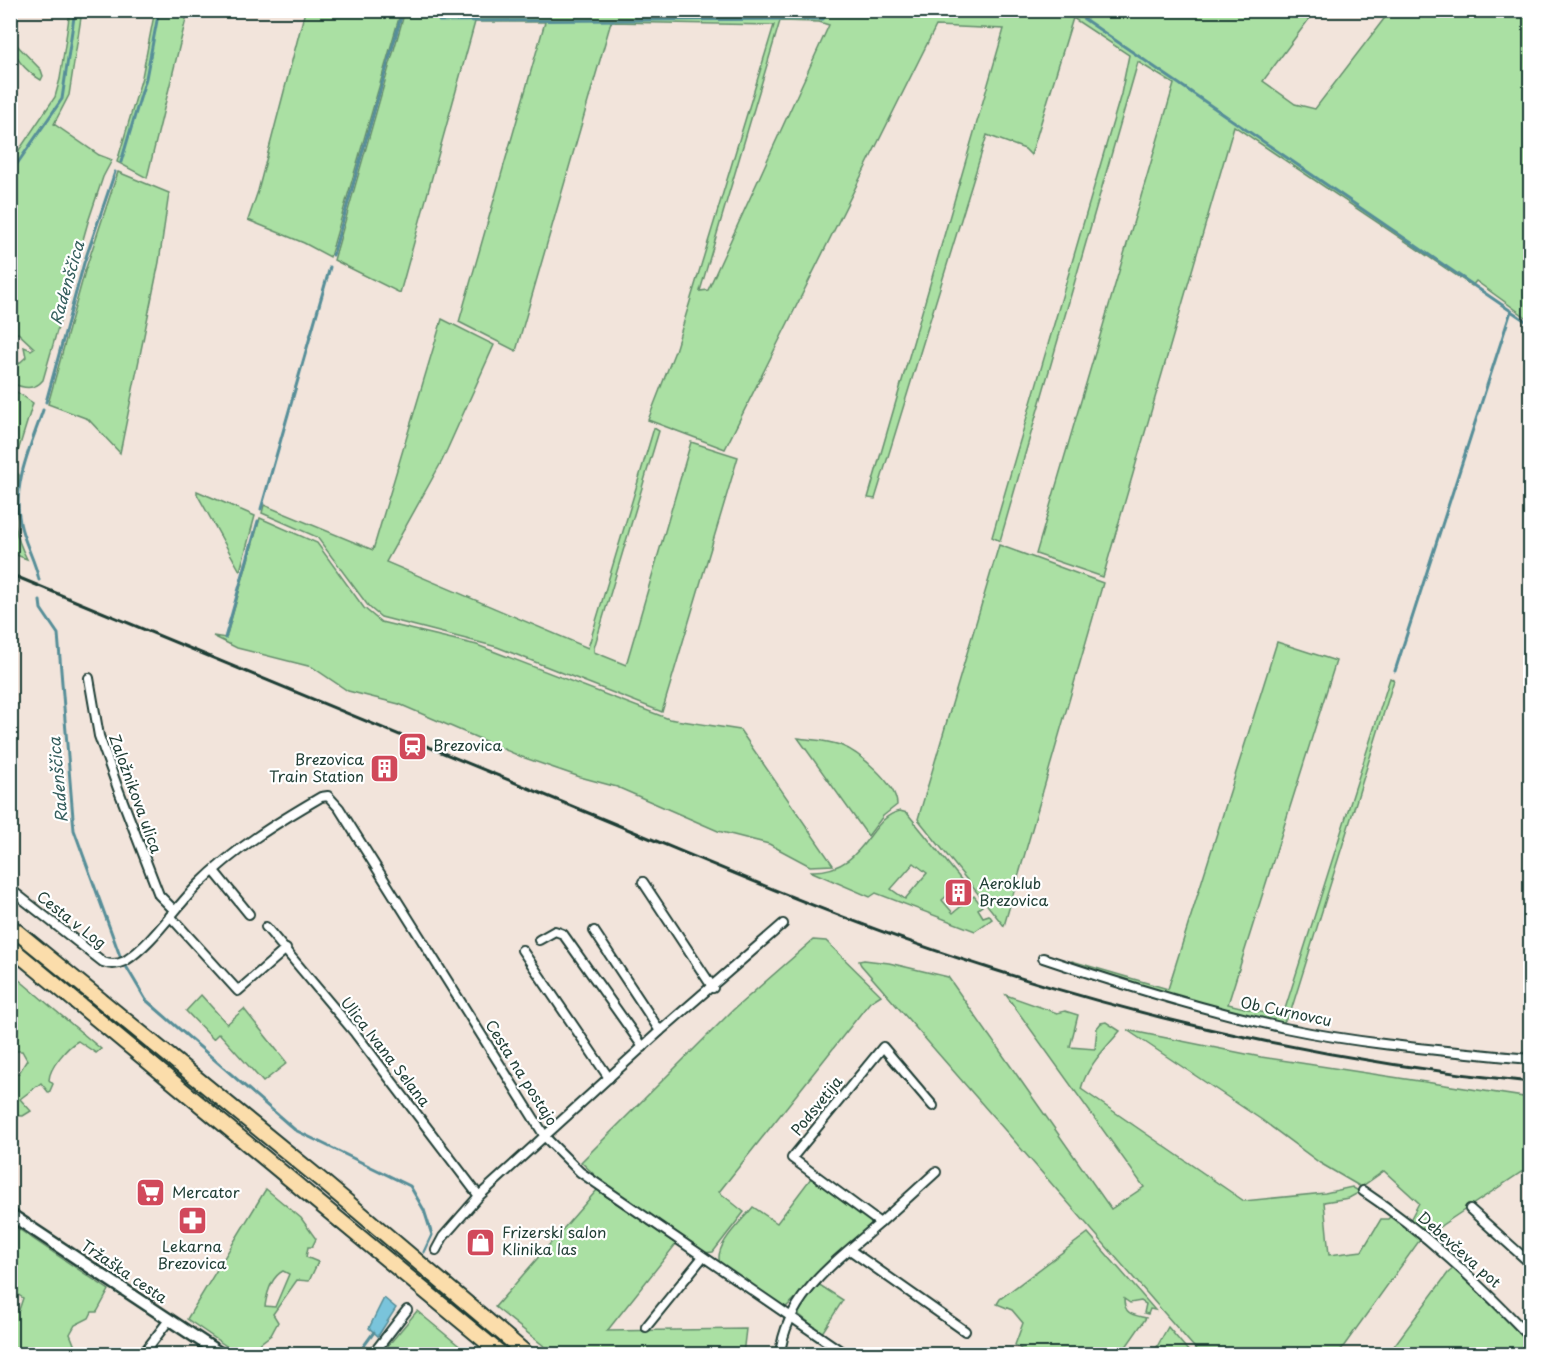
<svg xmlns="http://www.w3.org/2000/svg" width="1541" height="1365" font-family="'Playpen Sans',sans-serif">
  <rect width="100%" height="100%" fill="#f2e4db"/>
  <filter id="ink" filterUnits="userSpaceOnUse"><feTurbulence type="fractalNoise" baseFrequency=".0167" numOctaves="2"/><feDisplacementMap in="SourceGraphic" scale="12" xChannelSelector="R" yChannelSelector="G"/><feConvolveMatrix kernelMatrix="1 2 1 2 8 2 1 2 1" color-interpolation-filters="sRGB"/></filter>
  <g filter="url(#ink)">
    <g fill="#aae0a3" stroke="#648e6c" stroke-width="1.5" fill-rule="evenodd">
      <path d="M 155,10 L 188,11 L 147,178 L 117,162 L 142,77 Z"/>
      <path d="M 70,11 L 82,11 L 69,95 L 54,124 L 99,155 L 112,160 L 103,177 L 88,222 L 43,380 C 34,391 23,388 11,383 L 11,371 L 26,357 L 24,347 L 31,350 L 34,348 L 18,333 L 11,336 L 11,162 L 55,97 L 60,79 Z"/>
      <path d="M 305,11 L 401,11 L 330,257 L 304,243 L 248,220 L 258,191 Z"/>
      <path d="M 405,11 L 1315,11 L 1263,81 L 1295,104 L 1315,109 L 1390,11 L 1530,11 L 1530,320 L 1476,281 L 1472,286 L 1234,126 L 1103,577 L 1036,554 L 1174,84 L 1138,62 L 1000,541 L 992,537 L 1121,94 L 1129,55 L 1073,18 L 1031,155 L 1025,149 L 987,135 L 875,499 L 868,498 L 1004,29 L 936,26 L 725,449 L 648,420 L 675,351 L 774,25 L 611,22 L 516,351 L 459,322 L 545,22 L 475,22 L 400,293 L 334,260 ZM 780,21 L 819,22 L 829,25 L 708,290 L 700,291 Z"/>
      <path d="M 11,39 L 41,70 L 43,76 L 41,80 C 27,72 10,55 11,39 Z"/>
      <path d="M 118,172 L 169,193 L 159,262 L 120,453 L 88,419 L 48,404 L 85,271 Z"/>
      <path d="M 442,319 L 494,345 L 442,461 L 386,562 L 588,648 L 654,428 L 659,431 L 594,648 L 594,652 L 626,665 L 691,442 L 738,457 L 662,712 L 497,647 L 381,617 L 369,607 L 317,537 L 262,513 L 264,505 L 373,550 Z"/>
      <path d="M 11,388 L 33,403 L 11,474 Z"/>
      <path d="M 16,472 L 19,475 C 19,514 7,521 27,559 L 11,553 L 11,489 Z"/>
      <path d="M 197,491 L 255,516 L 240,571 L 197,494 Z"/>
      <path d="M 260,518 L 317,543 L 364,608 L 381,622 L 477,645 L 669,719 L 740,730 L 833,865 L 810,866 L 769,844 L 718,831 L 617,787 L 580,777 L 522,757 L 399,704 L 348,691 L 312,667 L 237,648 L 213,636 L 226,638 Z"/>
      <path d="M 999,545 L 1103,583 L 1004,926 L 918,819 Z"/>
      <path d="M 1277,642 L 1336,661 L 1228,1004 L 1277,1016 L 1281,1016 L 1285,1009 L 1390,678 L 1394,680 L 1290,1014 L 1282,1024 L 1171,997 L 1066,964 L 1072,961 L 1168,989 Z"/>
      <path d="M 798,738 C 812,740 827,740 840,745 C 859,752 897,784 897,805 L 883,816 L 868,836 Z"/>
      <path d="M 900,811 L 907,813 L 963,882 L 942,900 L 953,913 L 974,896 L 982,906 L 978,909 L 983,917 L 989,915 L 992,919 L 975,931 L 876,893 L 870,897 L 810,871 C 866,873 868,817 900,811 ZM 914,863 L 927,873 L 905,899 L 891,889 Z"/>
      <path d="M 813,940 L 826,941 L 881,995 L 870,1002 L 719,1192 L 744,1212 L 713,1252 L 703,1253 L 602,1182 L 581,1162 L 733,1010 Z"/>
      <path d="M 864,960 L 889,963 L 948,977 L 1111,1209 L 1144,1187 L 1006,995 L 1057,1013 L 1065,1011 L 1078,1015 L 1070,1047 L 1095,1049 L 1097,1028 L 1101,1023 L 1106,1022 L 1120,1031 C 1105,1049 1087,1066 1081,1089 L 1244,1201 L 1325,1193 L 1352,1187 L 1360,1192 L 1349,1198 L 1324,1202 L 1329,1255 L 1362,1251 L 1381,1219 L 1388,1219 L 1393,1214 L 1422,1237 L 1338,1354 L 1200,1354 L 861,965 L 859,961 Z"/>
      <path d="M 11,973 L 101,1049 L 96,1053 L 78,1041 C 68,1046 49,1068 49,1080 L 53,1084 L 49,1093 L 41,1083 L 20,1099 L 31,1111 L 23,1116 L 11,1115 L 11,1078 L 19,1073 L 27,1060 L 22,1051 L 11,1051 Z"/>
      <path d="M 201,995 L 227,1024 L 244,1009 L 287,1063 L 263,1082 L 219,1033 L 213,1039 L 186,1011 Z"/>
      <path d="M 1127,1030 L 1261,1057 L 1530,1098 L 1530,1172 L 1526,1169 L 1442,1225 L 1431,1235 L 1428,1234 L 1410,1220 L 1419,1203 L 1384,1171 L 1361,1187 L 1320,1163 L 1262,1120 Z"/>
      <path d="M 811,1178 L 874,1222 L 874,1225 L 785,1308 L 720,1263 C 713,1246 743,1220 753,1207 L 777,1223 Z"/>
      <path d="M 266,1189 L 301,1218 L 316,1239 L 312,1247 L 308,1247 L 306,1257 L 318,1262 L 309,1281 L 297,1280 L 273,1314 L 278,1322 L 271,1335 L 251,1350 L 243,1346 L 232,1350 L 187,1319 ZM 283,1271 L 289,1274 L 275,1307 L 265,1306 C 267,1293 271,1277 283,1271 Z"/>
      <path d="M 597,1190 L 676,1244 L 607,1331 L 746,1329 L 743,1354 L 554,1354 L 495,1307 Z"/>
      <path d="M 11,1224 L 109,1290 L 97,1312 L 92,1312 L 89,1318 L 75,1325 L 70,1334 L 78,1354 L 11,1354 L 11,1305 L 19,1310 L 23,1298 L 11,1290 Z"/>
      <path d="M 1088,1233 L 1155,1310 L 1150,1309 L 1148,1314 L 1144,1313 L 1146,1304 L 1141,1301 L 1130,1303 L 1124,1299 C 1124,1315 1134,1315 1146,1318 L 1121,1354 L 1028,1354 L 1015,1345 L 1023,1323 L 1012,1310 L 997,1304 L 1000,1299 Z"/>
      <path d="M 1455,1267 L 1481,1290 L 1530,1342 L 1530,1354 L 1388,1354 L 1448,1273 Z"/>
      <path d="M 818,1284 L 843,1300 L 822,1333 L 797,1313 Z"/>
      <path d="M 417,1311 L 469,1354 L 381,1354 Z"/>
      <path d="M 1168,1327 L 1190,1353 L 1189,1354 L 1153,1354 Z"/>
    </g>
    <path fill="#7ac4db" stroke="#568e98" stroke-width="1.5" d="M 384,1298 L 396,1308 L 378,1336 L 369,1328 Z"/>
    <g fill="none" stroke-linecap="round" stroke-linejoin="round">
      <g stroke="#568e98" stroke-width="3">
        <path d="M 1071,10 L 1530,324"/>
        <path d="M 439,21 L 823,19 L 828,10"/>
        <path d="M 121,162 L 146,78 L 159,10"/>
        <path d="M 10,174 L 62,99 L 75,10"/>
        <path d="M 333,255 L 403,10"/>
        <path d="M 46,402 L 84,263 L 115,172"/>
        <path d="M 261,509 L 330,267"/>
        <path d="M 39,580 C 35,560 24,543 20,523 C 12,484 31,446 43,410"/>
        <path d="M 40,601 L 41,609 L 58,634 L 74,830 L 120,956 L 146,1000 L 295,1130 L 410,1186 L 424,1210 L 432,1235 L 424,1252"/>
        <path d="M 225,638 L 258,521"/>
        <path d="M 1395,671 L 1511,311"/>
        <path d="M 358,1354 L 374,1332"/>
      </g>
      <defs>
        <g id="minor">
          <path d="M 89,678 L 99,736 L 117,786 L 159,895 L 174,910"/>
          <path d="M 214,871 L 249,914"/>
          <path d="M 643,882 L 713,988"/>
          <path d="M 10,889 L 103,962 C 111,965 117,965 125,961 C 153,943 174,909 198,885 C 234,849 278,822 321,797 L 328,796 L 339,808 L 546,1138 L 580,1172 L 845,1354"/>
          <path d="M 170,916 L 238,991 L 286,949"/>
          <path d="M 266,927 L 355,1033 L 479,1196"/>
          <path d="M 594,931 L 660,1031"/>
          <path d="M 539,940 L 555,931 L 563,934 L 643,1047"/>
          <path d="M 522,950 L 609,1078"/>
          <path d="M 1043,958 C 1123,985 1203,1010 1285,1028 C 1366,1045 1449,1051 1530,1059"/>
          <path d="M 1363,1191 C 1425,1232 1479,1284 1530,1337"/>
          <path d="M 1470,1209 L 1530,1263"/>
          <path d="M 880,1223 L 936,1172"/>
          <path d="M 436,1250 L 443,1237 L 479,1196 L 660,1031 L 783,924"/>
          <path d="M 850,1250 L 965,1331"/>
          <path d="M 646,1327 L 702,1258"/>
          <path d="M 143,1354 L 169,1320"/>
          <path d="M 373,1354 L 407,1310"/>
          <path d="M 780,1354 C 787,1294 837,1261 880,1223 L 792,1158 L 883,1047 L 933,1106"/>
        </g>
        <path id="secondary" d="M 10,1214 L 221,1354"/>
        <g id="motorway">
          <path d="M 10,926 L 320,1179 L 527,1354"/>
          <path d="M 10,947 L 501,1354"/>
        </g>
      </defs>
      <use href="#minor" stroke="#1f3d34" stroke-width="12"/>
      <use href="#secondary" stroke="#1f3d34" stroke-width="15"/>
      <use href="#motorway" stroke="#1f3d34" stroke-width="18"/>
      <use href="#minor" stroke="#fff" stroke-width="8"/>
      <use href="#secondary" stroke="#fff" stroke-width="10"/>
      <use href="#motorway" stroke="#fbddab" stroke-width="14"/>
      <path stroke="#1f3d34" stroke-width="3" d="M 10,574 C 202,654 394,734 586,812 C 713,864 839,920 970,962 C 1152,1022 1340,1063 1530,1082"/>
    </g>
  </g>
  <defs>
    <symbol id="station-square" viewBox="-11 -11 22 22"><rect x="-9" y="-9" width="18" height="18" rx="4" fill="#d1495b" stroke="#fff"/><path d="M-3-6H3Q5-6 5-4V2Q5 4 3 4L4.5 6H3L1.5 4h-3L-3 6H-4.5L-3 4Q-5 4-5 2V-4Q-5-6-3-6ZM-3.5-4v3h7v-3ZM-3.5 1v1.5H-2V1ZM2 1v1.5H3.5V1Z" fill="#fff"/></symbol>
    <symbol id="building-square" viewBox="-11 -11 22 22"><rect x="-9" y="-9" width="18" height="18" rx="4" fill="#d1495b" stroke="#fff"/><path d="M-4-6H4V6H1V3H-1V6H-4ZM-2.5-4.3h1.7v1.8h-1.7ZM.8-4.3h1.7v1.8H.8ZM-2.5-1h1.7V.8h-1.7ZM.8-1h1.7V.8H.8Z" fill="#fff"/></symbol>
    <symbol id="supermarket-square" viewBox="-11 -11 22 22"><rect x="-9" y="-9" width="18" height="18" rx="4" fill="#d1495b" stroke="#fff"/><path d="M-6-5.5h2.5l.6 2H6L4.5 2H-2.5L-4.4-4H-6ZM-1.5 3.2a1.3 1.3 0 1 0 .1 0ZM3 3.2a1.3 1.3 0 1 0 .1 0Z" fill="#fff"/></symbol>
    <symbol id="pharmacy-square" viewBox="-11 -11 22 22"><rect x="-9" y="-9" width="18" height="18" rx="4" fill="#d1495b" stroke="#fff"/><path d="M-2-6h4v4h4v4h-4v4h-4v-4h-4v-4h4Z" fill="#fff"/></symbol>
    <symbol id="shop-square" viewBox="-11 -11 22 22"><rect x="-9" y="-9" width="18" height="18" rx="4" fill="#d1495b" stroke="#fff"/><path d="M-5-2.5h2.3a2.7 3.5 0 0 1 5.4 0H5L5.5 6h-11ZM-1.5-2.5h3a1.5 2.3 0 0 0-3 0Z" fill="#fff"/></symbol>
  </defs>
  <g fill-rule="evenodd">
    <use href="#station-square" x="396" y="730" width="33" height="33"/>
    <use href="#building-square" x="368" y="752" width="33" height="33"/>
    <use href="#building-square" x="942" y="876" width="33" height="33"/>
    <use href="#supermarket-square" x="134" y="1176" width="33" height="33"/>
    <use href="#pharmacy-square" x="176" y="1204" width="33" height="33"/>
    <use href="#shop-square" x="464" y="1226" width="33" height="33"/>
  </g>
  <g text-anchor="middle" stroke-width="4.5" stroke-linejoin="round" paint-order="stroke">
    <g font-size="15" fill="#1f3d34" stroke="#fff" text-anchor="start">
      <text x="433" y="751">Brezovica</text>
      <text x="364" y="765" text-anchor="end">Brezovica<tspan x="364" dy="17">Train Station</tspan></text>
      <text x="979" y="889">Aeroklub<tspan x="979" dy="17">Brezovica</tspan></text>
      <text x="172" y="1198">Mercator</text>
      <text x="502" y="1238">Frizerski salon<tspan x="502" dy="17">Klinika las</tspan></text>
      <text x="192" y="1252" text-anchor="middle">Lekarna<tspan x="192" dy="17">Brezovica</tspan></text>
    </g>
    <g font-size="15" fill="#1f3d34" stroke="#fff">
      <text transform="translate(135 794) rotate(70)" y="5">Založnikova ulica</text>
      <text transform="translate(71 920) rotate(38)" y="5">Cesta v Log</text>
      <text transform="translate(1286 1012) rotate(12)" y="5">Ob Curnovcu</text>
      <text transform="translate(385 1052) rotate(52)" y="5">Ulica Ivana Selana</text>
      <text transform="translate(521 1073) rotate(58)" y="5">Cesta na postajo</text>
      <text transform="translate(817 1106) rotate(-51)" y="5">Podsvetija</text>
      <text transform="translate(1459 1250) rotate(42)" y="5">Debevčeva pot</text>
      <text transform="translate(124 1272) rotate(34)" y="5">Tržaška cesta</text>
    </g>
    <g font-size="16" font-style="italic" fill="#365f5e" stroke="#fff">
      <text transform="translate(67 283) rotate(-74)" y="6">Radenščica</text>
      <text transform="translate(58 780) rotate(-95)" y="6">Radenščica</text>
    </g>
  </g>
  <rect width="1541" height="1365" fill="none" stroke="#fff" stroke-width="36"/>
  <rect x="18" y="18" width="1505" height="1329" fill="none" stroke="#1f3d34" stroke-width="2" filter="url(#ink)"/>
</svg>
